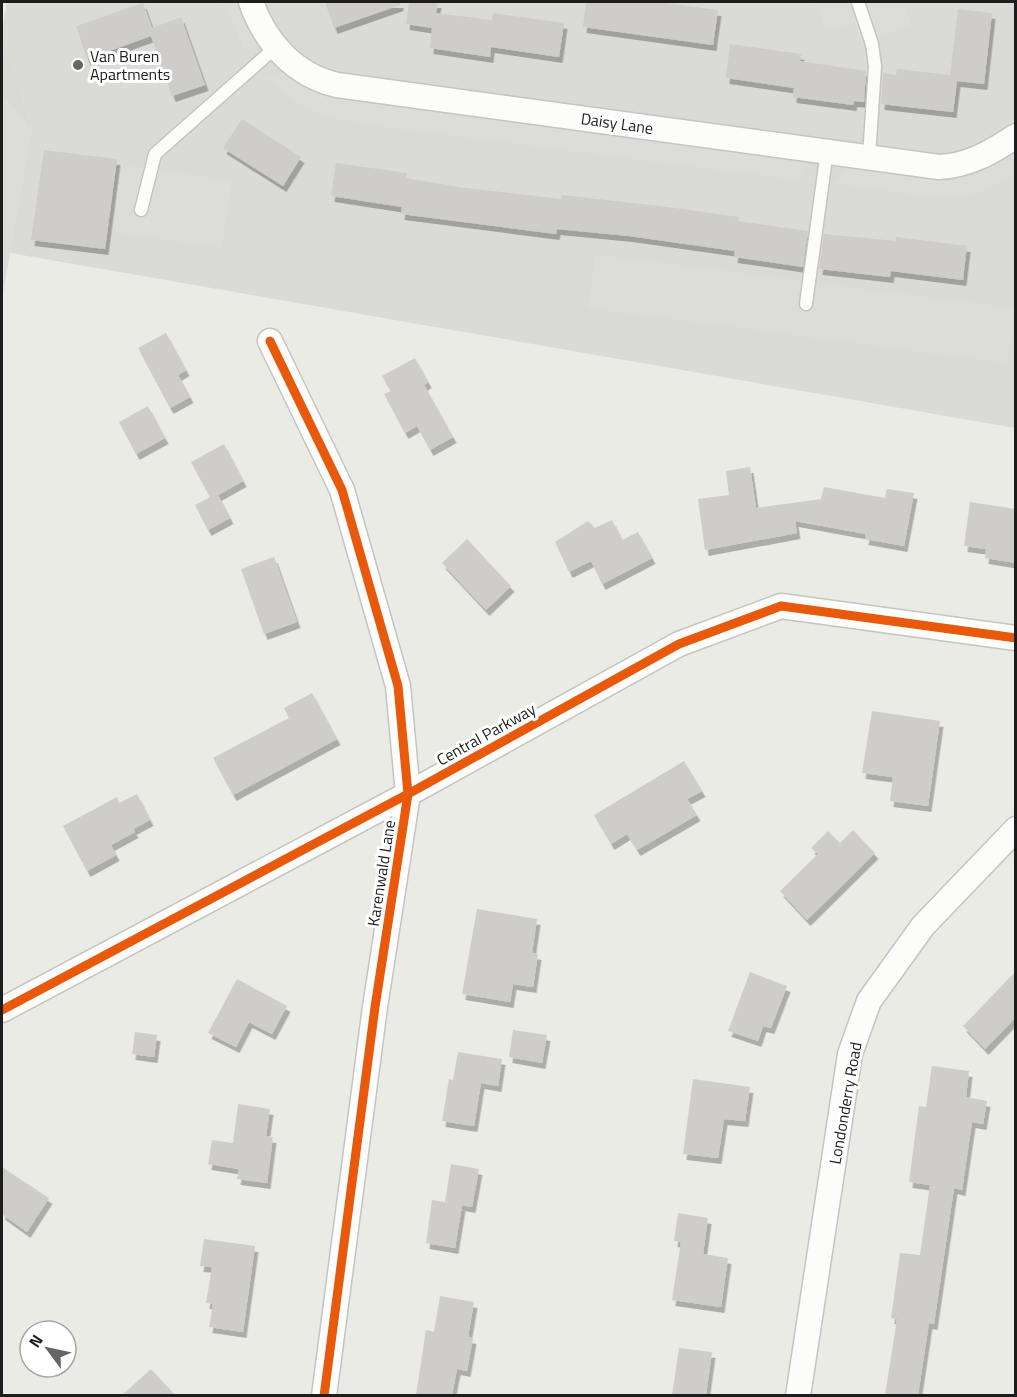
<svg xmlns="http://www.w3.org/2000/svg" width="1017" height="1397" font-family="'Titillium Web',sans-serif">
  <defs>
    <filter id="shadow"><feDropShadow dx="3.5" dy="6" stdDeviation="0" flood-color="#0004"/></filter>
  </defs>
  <rect width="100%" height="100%" fill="#ebebe6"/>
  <path fill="#dadad7" d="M 7,2 L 1015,2 L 1015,428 L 10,253 L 32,129 L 2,31 Z"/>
  <path fill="#d9d9d7" d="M 2,31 L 32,129 L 2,298 Z"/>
  <g fill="#dcdcd9">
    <path d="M 223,2 L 251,2 L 274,45 L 244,49 Z"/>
    <path d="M 815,2 L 903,2 L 911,24 L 861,43 L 854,22 L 826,32 Z"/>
    <path d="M 297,66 L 299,68 L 816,150 L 796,180 L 372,125 L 327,117 L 304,107 L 264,78 Z"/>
    <path d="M 2,93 L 32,129 L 2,298 Z"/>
    <path d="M 1015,136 L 1015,174 L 975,194 L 933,197 L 835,184 L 856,157 L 923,164 Z"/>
    <path d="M 120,165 L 232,181 L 222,248 L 110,232 Z"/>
    <path d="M 595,254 L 1015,308 L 1007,363 L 588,308 Z"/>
  </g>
  <g fill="#cecdc9" filter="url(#shadow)">
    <path d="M 325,2 L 400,2 L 400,5 L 334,28 Z"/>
    <path d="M 409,2 L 438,2 L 436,13 L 492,20 L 493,13 L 564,23 L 559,57 L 491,47 L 490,57 L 430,48 L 432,28 L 406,24 Z"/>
    <path d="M 586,2 L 657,2 L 718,10 L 713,45 L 583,27 Z"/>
    <path d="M 143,3 L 152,28 L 181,17 L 205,85 L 172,96 L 151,36 L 87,59 L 76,26 Z"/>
    <path d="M 958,9 L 992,13 L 984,84 L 957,81 L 953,112 L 881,104 L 883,73 L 896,75 L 897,69 L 950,75 Z"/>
    <path d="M 730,44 L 801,54 L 800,61 L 866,71 L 864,102 L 854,101 L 853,105 L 793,97 L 794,88 L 726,78 Z"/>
    <path d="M 242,119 L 301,157 L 283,186 L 223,148 Z"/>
    <path d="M 44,150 L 117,159 L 105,249 L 31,240 Z"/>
    <path d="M 336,163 L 407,173 L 406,178 L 466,188 L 561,199 L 562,195 L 668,207 L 739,217 L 738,221 L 808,231 L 803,267 L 734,257 L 735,251 L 629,236 L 557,229 L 556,234 L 401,214 L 402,207 L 331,196 Z"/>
    <path d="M 824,234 L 896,241 L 896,237 L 967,246 L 963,280 L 891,271 L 890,277 L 819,269 Z"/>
    <path d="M 166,333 L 186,370 L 178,375 L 190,397 L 170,408 L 138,348 Z"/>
    <path d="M 415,358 L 428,382 L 424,385 L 453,437 L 430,450 L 417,426 L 405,433 L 384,394 L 391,391 L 382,376 Z"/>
    <path d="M 148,406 L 165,438 L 136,454 L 119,422 Z"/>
    <path d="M 224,444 L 243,481 L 218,495 L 230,518 L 208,530 L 195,505 L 210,497 L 191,462 Z"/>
    <path d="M 750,467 L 756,508 L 821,499 L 824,487 L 885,498 L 887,489 L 914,493 L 904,546 L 865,539 L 866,534 L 795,521 L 797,533 L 705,550 L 698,499 L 729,495 L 726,471 Z"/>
    <path d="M 970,502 L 1016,509 L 1016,563 L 985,558 L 986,549 L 964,546 Z"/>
    <path d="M 612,520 L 622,540 L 638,532 L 652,558 L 602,584 L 591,561 L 569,572 L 555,542 L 588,521 L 595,528 Z"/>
    <path d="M 467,539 L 511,586 L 486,610 L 442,563 Z"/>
    <path d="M 274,557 L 297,622 L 264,634 L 241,569 Z"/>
    <path d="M 312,693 L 337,739 L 233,795 L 213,758 L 289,718 L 284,708 Z"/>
    <path d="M 872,711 L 940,721 L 928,806 L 890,801 L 893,777 L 862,773 Z"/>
    <path d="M 684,761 L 702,791 L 687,799 L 697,815 L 637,850 L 627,834 L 611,844 L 594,815 Z"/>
    <path d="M 137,794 L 150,820 L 133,829 L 135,832 L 111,845 L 116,855 L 87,871 L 63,826 L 117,797 L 119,803 Z"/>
    <path d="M 853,830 L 875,853 L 807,920 L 780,891 L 818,854 L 811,848 L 828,831 L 840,843 Z"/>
    <path d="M 477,909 L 537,919 L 532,953 L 538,954 L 533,987 L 513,984 L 510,1002 L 462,994 Z"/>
    <path d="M 1016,971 L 1016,1017 L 985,1049 L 963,1026 Z"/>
    <path d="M 750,972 L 787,986 L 771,1028 L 763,1026 L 758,1041 L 728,1031 Z"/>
    <path d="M 237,979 L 287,1006 L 272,1034 L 249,1022 L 236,1047 L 208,1033 Z"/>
    <path d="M 513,1030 L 547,1035 L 542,1063 L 509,1057 Z"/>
    <path d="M 135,1032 L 157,1035 L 154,1057 L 132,1054 Z"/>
    <path d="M 458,1052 L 502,1059 L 498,1086 L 481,1083 L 474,1126 L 442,1121 L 449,1079 L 453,1080 Z"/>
    <path d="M 932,1066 L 969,1071 L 966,1097 L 987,1101 L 983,1124 L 972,1122 L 962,1190 L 954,1188 L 934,1324 L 929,1323 L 918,1395 L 885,1395 L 897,1319 L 891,1318 L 900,1253 L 920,1255 L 930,1185 L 909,1182 L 919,1106 L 926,1107 Z"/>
    <path d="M 693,1079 L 750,1087 L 745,1121 L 724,1119 L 718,1158 L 683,1154 Z"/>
    <path d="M 238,1104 L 270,1109 L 266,1136 L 273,1137 L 267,1183 L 237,1179 L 239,1169 L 208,1164 L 212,1140 L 233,1143 Z"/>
    <path d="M 451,1164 L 479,1169 L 472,1207 L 445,1202 Z"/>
    <path d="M 2,1167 L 49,1198 L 27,1232 L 2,1214 Z"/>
    <path d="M 432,1200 L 462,1205 L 455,1248 L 426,1243 Z"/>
    <path d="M 678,1213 L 708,1218 L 703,1254 L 728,1258 L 721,1307 L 672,1300 L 681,1242 L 674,1241 Z"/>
    <path d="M 204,1239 L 255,1246 L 243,1332 L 209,1327 L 213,1304 L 206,1303 L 212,1267 L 200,1266 Z"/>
    <path d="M 440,1296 L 474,1302 L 468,1337 L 473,1338 L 467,1371 L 457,1369 L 452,1395 L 416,1395 L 426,1330 L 434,1332 Z"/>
    <path d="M 679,1348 L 712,1352 L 706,1395 L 672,1395 Z"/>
    <path d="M 151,1369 L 175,1395 L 122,1395 Z"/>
  </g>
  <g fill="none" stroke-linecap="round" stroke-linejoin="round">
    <defs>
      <g id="service">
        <path d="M 858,2 L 872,44 L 875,66 L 869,157"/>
        <path d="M 141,210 L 155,154 L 276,47"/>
        <path d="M 806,304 L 827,151"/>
      </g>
      <g id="minor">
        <path d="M 251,2 C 265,42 294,75 337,85 L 939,167 C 968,166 992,152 1016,136"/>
        <path d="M 270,341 L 342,490 L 398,686 L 408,794 L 375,1007 L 324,1396"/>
        <path d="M 2,1010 L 408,794 L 679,644 L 781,606 L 1016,638"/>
        <path d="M 798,1396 L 850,1054 L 869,1001 L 923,926 L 1016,829"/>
      </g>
    </defs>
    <use href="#service" stroke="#c4c4c2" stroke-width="15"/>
    <use href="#minor" stroke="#c4c4c2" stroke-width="27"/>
    <use href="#service" stroke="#fcfcfb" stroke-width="12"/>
    <use href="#minor" stroke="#fcfcfb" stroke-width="24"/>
    <defs>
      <g id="cycleway">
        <path d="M 270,341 L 342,490 L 398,686 L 408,794 L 375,1007 L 324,1396"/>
        <path d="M 2,1010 L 408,794 L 679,644 L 781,606 L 1016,638"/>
      </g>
    </defs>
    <use href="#cycleway" stroke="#fff" stroke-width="13"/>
    <use href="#cycleway" stroke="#e8590c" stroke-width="9"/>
  </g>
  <circle fill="#656563" stroke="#fff" stroke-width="2" cx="78" cy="65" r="6"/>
  <g text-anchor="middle" stroke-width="6" stroke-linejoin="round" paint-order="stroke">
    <g font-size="16" fill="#1d1d1d" stroke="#fff" text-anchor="start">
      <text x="90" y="62">Van Buren<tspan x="90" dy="18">Apartments</tspan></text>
    </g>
    <g font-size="16" fill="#1d1d1d" stroke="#fff">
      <text transform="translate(617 123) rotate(8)" y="6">Daisy Lane</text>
      <text transform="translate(486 734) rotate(-29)" y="6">Central Parkway</text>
      <text transform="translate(381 873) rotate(-81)" y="6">Karenwald Lane</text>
      <text transform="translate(845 1103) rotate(-80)" y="6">Londonderry Road</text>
    </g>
  </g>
  <rect width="1017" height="1397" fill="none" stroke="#1d1d1d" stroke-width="6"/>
  <g transform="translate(48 1349) rotate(303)"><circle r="28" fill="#ffffff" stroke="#a5a5a5" stroke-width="1.5"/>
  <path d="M0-4.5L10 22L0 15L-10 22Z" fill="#656563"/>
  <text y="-9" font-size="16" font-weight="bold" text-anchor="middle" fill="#1d1d1d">N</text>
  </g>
</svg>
